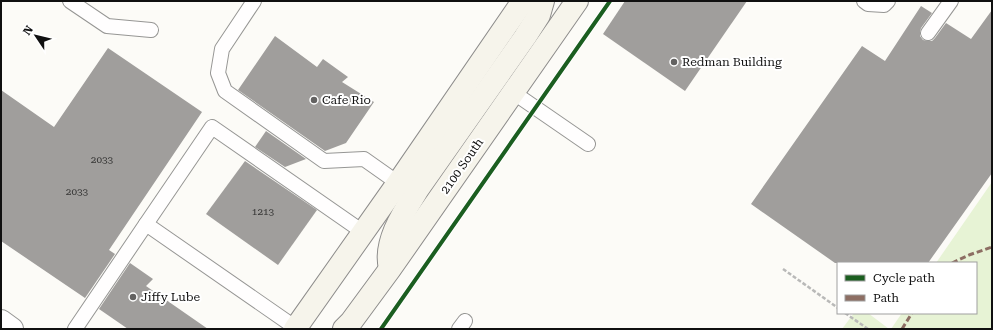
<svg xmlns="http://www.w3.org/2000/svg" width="993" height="330" font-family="'Roboto Serif',serif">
  <rect width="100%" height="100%" fill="#fcfbf7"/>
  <g fill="#e7f3d5">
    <path d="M 992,182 L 992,329 L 891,329 L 902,313 L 976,313 L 976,263 L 936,263 Z"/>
    <path d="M 854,313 L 868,313 L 889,329 L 842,329 Z"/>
  </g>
  <g fill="#a09e9c">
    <path d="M 625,1 L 747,1 L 685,91 L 603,34 Z"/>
    <path d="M 921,6 L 932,13 L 921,28 L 920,32 L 920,36 L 923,40 L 928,41 L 932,41 L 935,38 L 946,23 L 971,39 L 992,10 L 992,173 L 928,263 L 835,263 L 751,204 L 862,46 L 885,61 Z"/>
    <path d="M 275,36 L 317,67 L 323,59 L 348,77 L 342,82 L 374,102 L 346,143 L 325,151 L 238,90 Z"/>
    <path d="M 108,48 L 202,112 L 109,250 L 115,254 L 85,298 L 1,241 L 1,90 L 54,127 Z"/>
    <path d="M 266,131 L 306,159 L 285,167 L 255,147 Z"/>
    <path d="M 245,161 L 317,210 L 278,265 L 206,214 Z"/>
    <path d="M 130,263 L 153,279 L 146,286 L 208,329 L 128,329 L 99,309 Z"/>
  </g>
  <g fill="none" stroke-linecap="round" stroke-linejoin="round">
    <defs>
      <g id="lane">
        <path d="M 70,1 L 107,26 L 151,30"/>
        <path d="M 254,1 L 222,49 L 218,73 L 225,91 L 324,161 L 364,159 L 398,183"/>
        <path d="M 864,1 L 868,4 L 884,5 L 888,1"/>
        <path d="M 928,33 L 951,1"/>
        <path d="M 514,93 L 588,144"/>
        <path d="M 146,224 L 212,127 L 363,232"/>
        <path d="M 75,329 L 146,224 L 296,328"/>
        <path d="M 459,329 L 465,321"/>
      </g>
      <path id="street" d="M 1,321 L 12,329"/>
      <g id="secondary">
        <path d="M 390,268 C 383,242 405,210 418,189 L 525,37 L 539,15 L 543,1"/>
        <path d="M 295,329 L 398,183 L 523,1"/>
        <path d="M 344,329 L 351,322 L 390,269 L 577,1"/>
      </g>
    </defs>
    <use href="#lane" stroke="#969694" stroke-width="16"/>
    <use href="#street" stroke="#969694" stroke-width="24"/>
    <use href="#secondary" stroke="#8d8c8b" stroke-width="24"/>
    <g stroke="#b9b9b8" stroke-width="2.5" stroke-dasharray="4 2" stroke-linecap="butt">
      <path d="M 783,269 L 838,308"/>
      <path d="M 845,313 L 868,329"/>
    </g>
    <use href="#lane" stroke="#fffefe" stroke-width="14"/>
    <use href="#street" stroke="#fffefe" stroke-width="22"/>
    <use href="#secondary" stroke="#f6f4eb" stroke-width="22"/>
    <g stroke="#8d6e63" stroke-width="3" stroke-dasharray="6 3" stroke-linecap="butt">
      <path d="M 952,263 L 969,255 L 992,247"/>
      <path d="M 902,329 L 912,313"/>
    </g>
    <defs>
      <path id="cycleway" d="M 381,329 L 610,1"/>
    </defs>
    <use href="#cycleway" stroke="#fff" stroke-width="6"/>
    <use href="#cycleway" stroke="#1b5e20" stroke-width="4"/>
  </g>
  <g fill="#636261" stroke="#fff" stroke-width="1.5">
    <circle cx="674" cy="62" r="4"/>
    <circle cx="314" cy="100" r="4"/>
    <circle cx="133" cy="297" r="4"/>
  </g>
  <g text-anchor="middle" stroke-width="4" stroke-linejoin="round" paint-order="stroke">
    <g font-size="10" fill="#343433">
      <text x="102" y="163">2033</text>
      <text x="77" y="195">2033</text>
      <text x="263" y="215">1213</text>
    </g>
    <g font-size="12" fill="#101010" stroke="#fff" text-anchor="start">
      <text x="682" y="66">Redman Building</text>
      <text x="322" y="104">Cafe Rio</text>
      <text x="141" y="301">Jiffy Lube</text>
    </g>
    <g font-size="12" fill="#101010" stroke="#fff">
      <text transform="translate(462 166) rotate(-55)" y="4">2100 South</text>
    </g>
  </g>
  <rect width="993" height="330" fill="none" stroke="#101010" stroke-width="4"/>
  <rect x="837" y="262" width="140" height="52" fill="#ffffff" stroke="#9f9f9f"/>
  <rect x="845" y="275" width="20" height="6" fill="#1b5e20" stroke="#9f9f9f"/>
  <text x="873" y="282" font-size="12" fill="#101010">Cycle path</text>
  <rect x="845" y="295" width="20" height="6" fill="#8d6e63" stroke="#9f9f9f"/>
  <text x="873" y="302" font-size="12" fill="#101010">Path</text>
  <g transform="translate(36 36) rotate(305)" stroke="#ffffff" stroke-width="3" paint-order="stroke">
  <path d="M0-3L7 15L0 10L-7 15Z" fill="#101010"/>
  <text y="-6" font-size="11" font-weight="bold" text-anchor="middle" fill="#101010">N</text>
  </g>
</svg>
